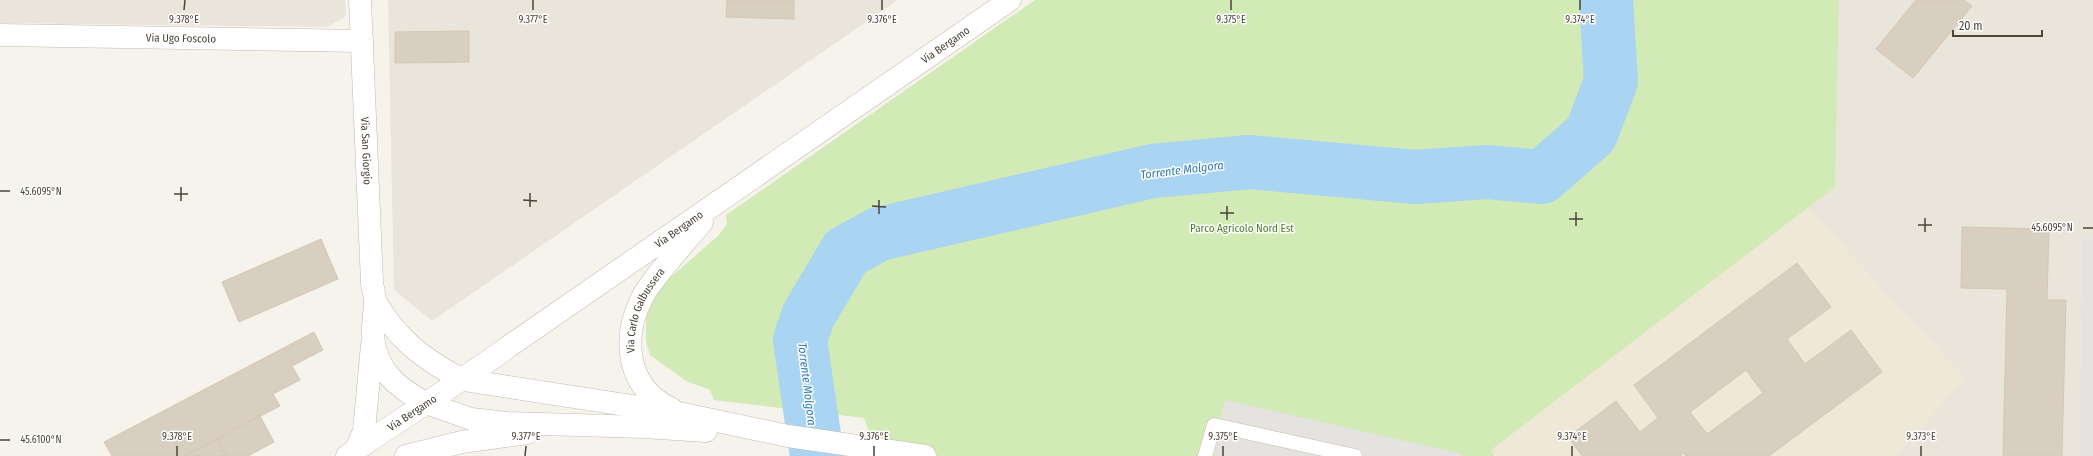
<svg xmlns="http://www.w3.org/2000/svg" width="2093" height="456" font-family="'Fira Sans Condensed',sans-serif">
  <rect width="100%" height="100%" fill="#f6f3ec"/>
  <g fill="#eae5da">
    <path d="M 0,0 L 345,0 L 346,16 L 327,27 L 0,23 Z"/>
    <path d="M 388,0 L 896,0 L 895,2 L 432,321 L 394,290 Z"/>
    <path d="M 1806,0 L 2093,0 L 2093,238 L 2082,237 L 2079,456 L 1895,456 L 1964,378 L 1801,201 Z"/>
  </g>
  <path fill="#efe8d6" d="M 1801,201 L 1965,379 L 1895,456 L 1497,456 L 1488,448 Z"/>
  <path fill="#d2eab5" d="M 1035,0 L 1839,0 L 1835,187 L 1491,450 L 1495,456 L 878,456 L 864,418 L 714,400 L 710,390 L 686,381 L 650,355 L 646,342 L 646,318 L 656,293 L 664,283 L 718,236 L 727,224 L 726,215 Z"/>
  <g fill="#e5e3e0">
    <path d="M 2082,237 L 2093,238 L 2093,456 L 2079,456 Z"/>
    <path d="M 1225,400 L 1462,454 L 1461,456 L 1221,456 L 1212,454 Z"/>
  </g>
  <g fill="none" stroke-linecap="round" stroke-linejoin="round">
    <path stroke="#a9d4f2" stroke-width="54" d="M 817,456 L 800,340 L 808,316 L 846,252 L 879,234 L 1153,171 L 1249,162 L 1415,177 L 1487,172 L 1542,177 L 1591,134 L 1611,81 L 1606,0"/>
  </g>
  <g fill="#d8cfc1" stroke="#d3c7b4" fill-rule="evenodd">
    <path d="M 727,0 L 794,0 L 794,19 L 726,17 Z"/>
    <path d="M 1916,0 L 1964,0 L 1972,6 L 1913,78 L 1876,49 Z"/>
    <path d="M 469,31 L 469,62 L 395,63 L 395,32 Z"/>
    <path d="M 1962,227 L 2049,229 L 2047,300 L 2066,300 L 2062,456 L 2003,456 L 2007,289 L 1961,288 Z"/>
    <path d="M 321,239 L 338,279 L 239,322 L 222,282 Z"/>
    <path d="M 1797,263 L 1831,307 L 1787,339 L 1805,364 L 1851,330 L 1882,372 L 1769,456 L 1686,456 L 1684,453 L 1680,456 L 1582,456 L 1568,437 L 1616,401 L 1640,432 L 1658,418 L 1634,385 ZM 1746,370 L 1763,393 L 1707,434 L 1690,412 Z"/>
    <path d="M 314,332 L 323,350 L 292,366 L 300,380 L 273,394 L 280,406 L 184,456 L 112,456 L 104,442 Z"/>
    <path d="M 260,416 L 274,442 L 248,456 L 226,456 L 217,439 Z"/>
    <path d="M 217,439 L 226,456 L 184,456 Z"/>
  </g>
  <g fill="none" stroke-linecap="round" stroke-linejoin="round">
    <defs>
      <path id="service" d="M 1205,456 L 1214,425 L 1355,456"/>
      <g id="minor">
        <path id="s1" d="M 360,0 L 372,283 C 373,289 375,296 375,302 C 375,313 372,325 373,336 C 376,370 397,388 426,403"/>
        <path id="s2" d="M 0,35 L 362,41"/>
        <path d="M 375,301 C 397,339 424,360 463,380"/>
        <path d="M 356,450 L 364,431 L 372,345"/>
      </g>
      <g id="tertiary">
        <path d="M 463,380 L 684,414 L 788,436 L 925,456"/>
        <path d="M 426,403 L 471,419 L 507,423 L 644,427 L 706,431"/>
        <path id="s3" d="M 672,409 C 626,388 621,338 643,296 C 656,273 685,243 702,222"/>
        <path id="s4" d="M 347,456 C 401,419 456,385 508,347 L 1010,0"/>
        <path d="M 406,456 L 462,442 L 527,433"/>
      </g>
    </defs>
    <use href="#service" stroke="#c2bbae" stroke-width="15"/>
    <use href="#minor" stroke="#c2bbae" stroke-width="23"/>
    <use href="#tertiary" stroke="#c2bbae" stroke-width="23"/>
    <use href="#service" stroke="#fff" stroke-width="14"/>
    <use href="#minor" stroke="#fff" stroke-width="22"/>
    <use href="#tertiary" stroke="#fff" stroke-width="22"/>
  </g>
  <path fill="none" stroke="#4b4439" stroke-width="1.5" d="M 184,10 L 185,0M 533,10 L 533,0M 882,10 L 882,0M 1231,10 L 1231,0M 1580,10 L 1580,0M 0,191 L 10,191M 174,194 L 188,194M 523,200 L 537,201M 181,201 L 181,187M 872,206 L 886,207M 530,207 L 530,193M 1220,213 L 1234,213M 879,214 L 879,200M 1569,219 L 1583,219M 1227,220 L 1227,206M 1918,225 L 1932,225M 1576,226 L 1576,212M 2083,228 L 2093,228M 1925,232 L 1925,218M 0,440 L 10,440M 177,456 L 177,446M 525,456 L 526,446M 874,456 L 874,446M 1223,456 L 1223,446M 1572,456 L 1572,446M 1921,456 L 1921,446"/>
  <g text-anchor="middle" stroke-width="3" stroke-linejoin="round" paint-order="stroke">
    <g font-size="11" fill="#4b4439" stroke="#fff">
      <text dy="4" stroke="none"><textPath href="#s2" startOffset="181">Via Ugo Foscolo</textPath></text>
      <text dy="4" stroke="none"><textPath href="#s4" startOffset="726">Via Bergamo</textPath></text>
      <text dy="4" stroke="none"><textPath href="#s1" startOffset="151">Via San Giorgio</textPath></text>
      <text dy="4" stroke="none"><textPath href="#s4" startOffset="402">Via Bergamo</textPath></text>
      <text dy="4" stroke="none"><textPath href="#s3" startOffset="119">Via Carlo Galbussera</textPath></text>
      <text dy="4" stroke="none"><textPath href="#s4" startOffset="78">Via Bergamo</textPath></text>
    </g>
    <g font-size="11" fill="#4a7f2a" stroke="#fff">
      <text x="1242" y="232">Parco Agricolo Nord Est</text>
    </g>
    <g font-size="12" font-style="italic" fill="#2e7ab2" stroke="#fff">
      <text transform="translate(1182 170) rotate(-7)" y="4">Torrente Molgora</text>
      <text transform="translate(807 384) rotate(83)" y="4">Torrente Molgora</text>
    </g>
  </g>
  <g font-size="10" text-anchor="middle" fill="#4b4439" stroke="#fff" stroke-width="3" stroke-linejoin="round" paint-order="stroke">
    <text x="184" y="23">9.378°E</text>
    <text x="533" y="23">9.377°E</text>
    <text x="882" y="23">9.376°E</text>
    <text x="1231" y="23">9.375°E</text>
    <text x="1580" y="23">9.374°E</text>
    <text x="41" y="195">45.6095°N</text>
    <text x="2052" y="231">45.6095°N</text>
    <text x="177" y="440">9.378°E</text>
    <text x="526" y="440">9.377°E</text>
    <text x="874" y="440">9.376°E</text>
    <text x="1223" y="440">9.375°E</text>
    <text x="1572" y="440">9.374°E</text>
    <text x="1921" y="440">9.373°E</text>
    <text x="41" y="443">45.6100°N</text>
  </g>
  <path d="M1953 30v6h89v-6" fill="none" stroke="#4b4439" stroke-width="2"/>
  <text x="1959" y="30" font-size="12" fill="#4b4439" stroke="#ffffff" stroke-width="3" paint-order="stroke">20 m</text>
</svg>
